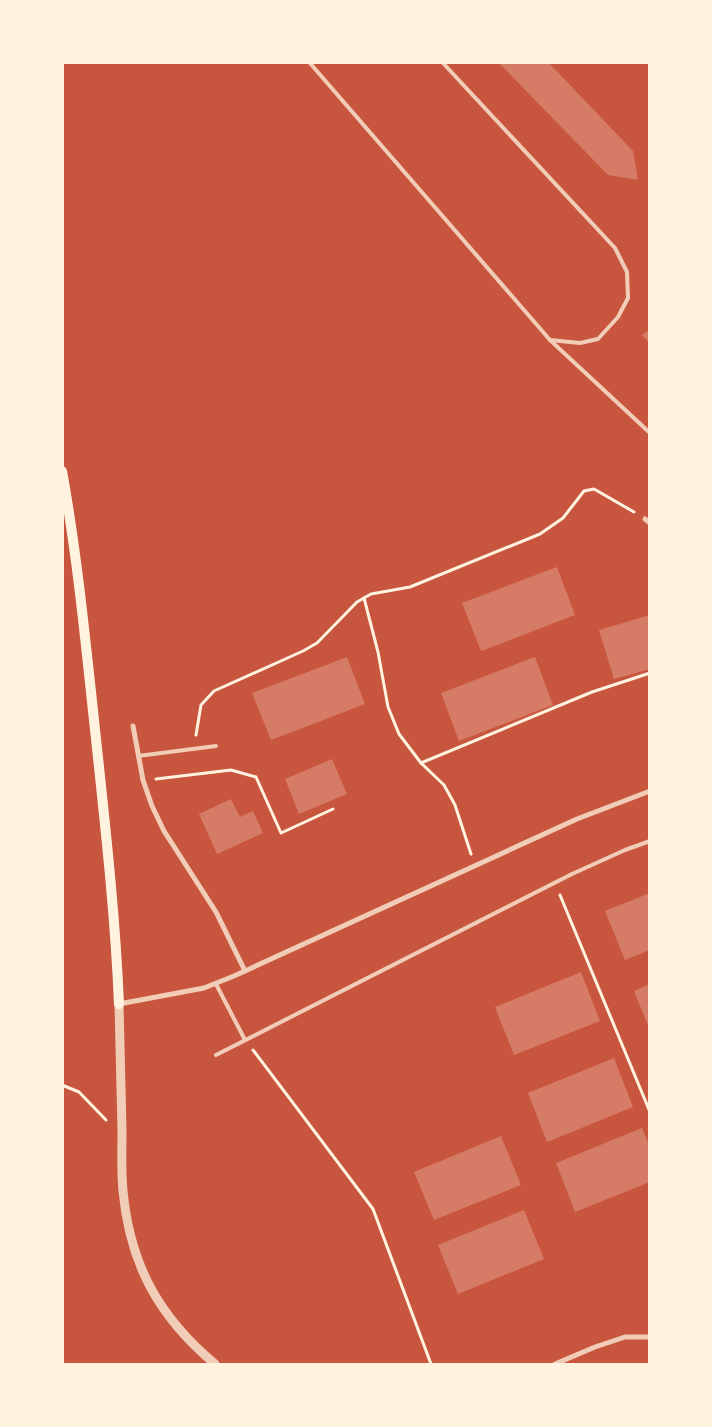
<svg xmlns="http://www.w3.org/2000/svg" width="712" height="1427" font-family="Quicksand,sans-serif">
  <rect width="100%" height="100%" fill="#c8553d"/>
  <g fill="#d67c66">
    <path d="M 498,62 L 548,62 L 633,151 L 638,180 L 608,175 Z"/>
    <path d="M 650,329 L 650,344 L 642,335 Z"/>
    <path d="M 557,567 L 575,615 L 481,651 L 462,603 Z"/>
    <path d="M 650,615 L 650,669 L 614,679 L 599,630 Z"/>
    <path d="M 347,657 L 365,704 L 271,740 L 252,693 Z"/>
    <path d="M 535,657 L 553,705 L 459,741 L 441,693 Z"/>
    <path d="M 332,759 L 347,794 L 299,814 L 285,779 Z"/>
    <path d="M 231,799 L 240,817 L 253,811 L 263,833 L 217,854 L 199,814 Z"/>
    <path d="M 650,893 L 650,950 L 625,960 L 605,911 Z"/>
    <path d="M 581,972 L 600,1021 L 514,1055 L 495,1007 Z"/>
    <path d="M 650,984 L 650,1028 L 649,1028 L 634,991 Z"/>
    <path d="M 614,1058 L 633,1107 L 547,1142 L 528,1093 Z"/>
    <path d="M 642,1128 L 650,1147 L 650,1182 L 575,1212 L 556,1163 Z"/>
    <path d="M 501,1136 L 521,1185 L 434,1220 L 414,1172 Z"/>
    <path d="M 524,1210 L 544,1259 L 458,1294 L 438,1245 Z"/>
  </g>
  <g fill="none" stroke-linecap="round" stroke-linejoin="round">
    <g stroke="#fff3e0" stroke-width="3">
      <path d="M 364,598 L 378,652 L 388,707 L 399,734 L 421,763 L 592,692 L 650,673"/>
      <path d="M 196,735 L 201,705 L 214,691 L 303,651 L 317,643 L 357,602 L 371,594 L 410,587 L 540,534 L 563,518 L 584,491 L 594,489 L 634,512"/>
      <path d="M 421,763 L 444,785 L 455,805 L 471,854"/>
      <path d="M 156,779 L 231,770 L 256,777 L 281,833 L 333,809"/>
      <path d="M 560,895 L 650,1112"/>
      <path d="M 253,1050 L 373,1209 L 431,1364"/>
      <path d="M 62,1085 L 79,1092 L 106,1120"/>
    </g>
    <g stroke="#f1ccb7" stroke-width="4">
      <path d="M 309,62 L 550,340 L 650,433"/>
      <path d="M 442,62 L 615,248 L 627,272 L 628,298 L 618,317 L 598,339 L 580,343 L 550,340"/>
      <path d="M 138,756 L 216,746"/>
      <path d="M 216,984 L 245,1040"/>
      <path d="M 216,1055 L 572,874 L 625,850 L 650,841"/>
    </g>
    <g stroke="#f1ccb7" stroke-width="5">
      <path d="M 645,519 L 650,523"/>
      <path d="M 133,726 L 143,780 L 152,806 L 164,831 L 216,912 L 245,971"/>
      <path d="M 119,1004 L 204,988 L 234,976 L 577,819 L 650,791"/>
      <path d="M 555,1364 L 595,1347 L 625,1337 L 650,1337"/>
    </g>
    <path stroke="#f1ccb7" stroke-width="9" d="M 119,1004 C 120,1046 121,1088 122,1130 C 122,1150 121,1171 123,1191 C 130,1265 159,1317 215,1364"/>
    <path stroke="#fff3e0" stroke-width="10" d="M 62,471 C 77,554 85,637 94,720 C 104,815 115,909 119,1004"/>
  </g>
  <rect width="712" height="1427" fill="none" stroke="#fff3e0" stroke-width="128"/>
</svg>
